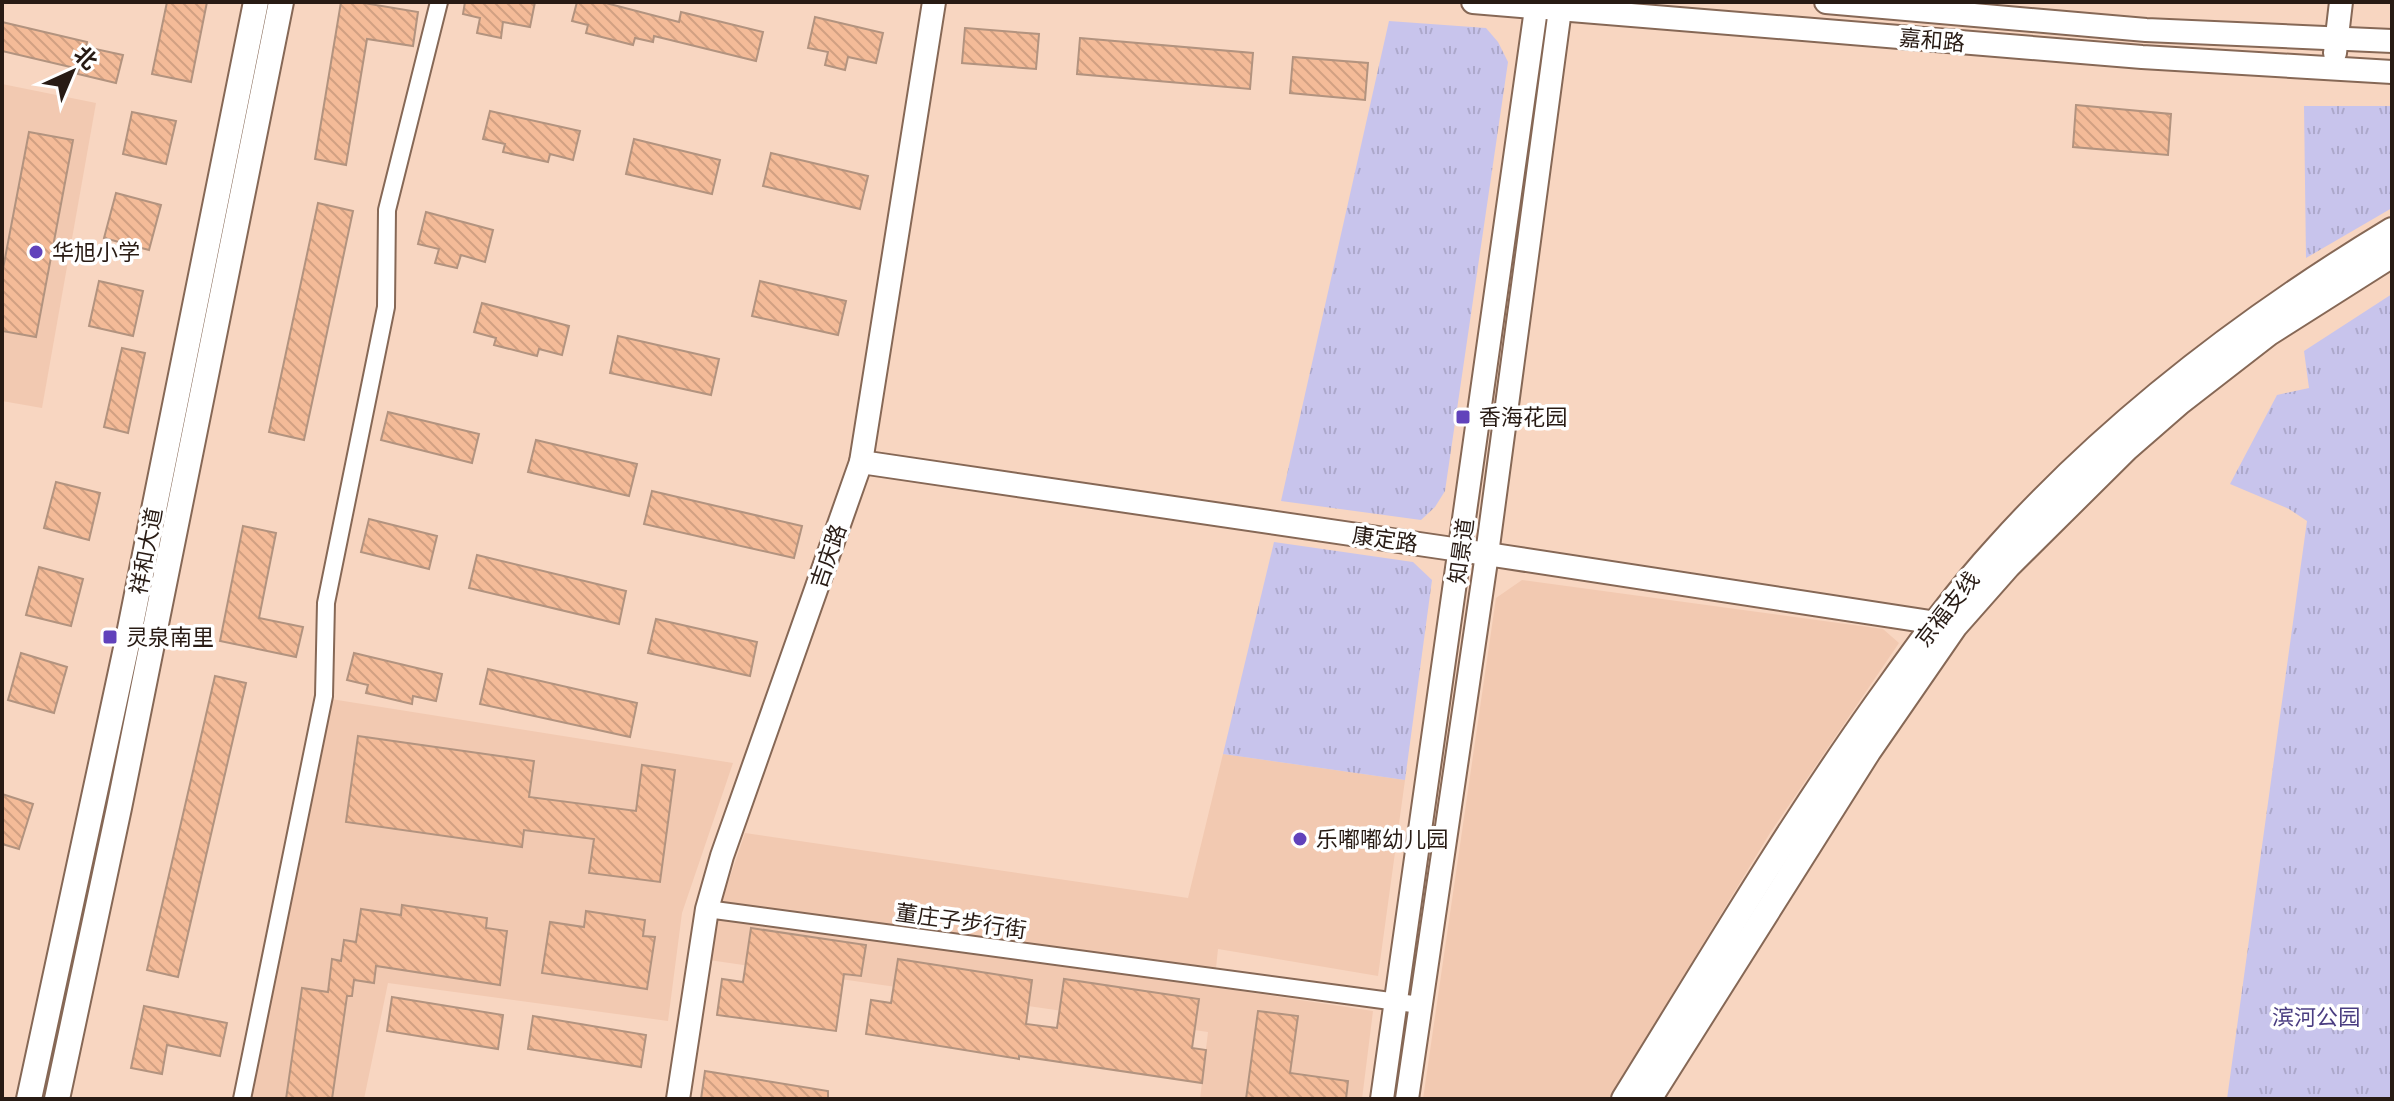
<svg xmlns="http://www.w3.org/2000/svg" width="2394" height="1101" font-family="'Archivo Narrow','Noto Sans SC',sans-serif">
  <defs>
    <pattern id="park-tufts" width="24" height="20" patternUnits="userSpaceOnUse" patternTransform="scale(2)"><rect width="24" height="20" fill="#c8c4ec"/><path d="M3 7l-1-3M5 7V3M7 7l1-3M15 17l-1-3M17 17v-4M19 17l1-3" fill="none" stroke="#aca8ca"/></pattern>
    <pattern id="building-back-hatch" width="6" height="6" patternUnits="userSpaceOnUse" patternTransform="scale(2)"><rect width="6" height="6" fill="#f4bb98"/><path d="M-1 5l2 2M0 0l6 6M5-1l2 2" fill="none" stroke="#d1a082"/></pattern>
  </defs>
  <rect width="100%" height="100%" fill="#f8d6c1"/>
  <g fill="#f2c9b1">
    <path d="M 2,84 L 96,103 L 42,408 L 2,401 Z"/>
    <path d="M 1522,580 L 1883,629 L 1899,643 L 1770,833 L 1609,1099 L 1423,1099 L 1496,598 Z"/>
    <path d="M 331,699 L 733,763 L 682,913 L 668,1021 L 388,983 L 364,1099 L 251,1099 Z"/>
    <path d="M 1223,754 L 1405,780 L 1378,976 L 1218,949 L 1214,987 L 1373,1011 L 1362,1099 L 1200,1099 L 1208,1032 L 709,960 L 716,918 L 745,833 L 1188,898 Z"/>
  </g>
  <g fill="url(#park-tufts)">
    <path d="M 1389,21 L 1486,28 L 1498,42 L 1508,62 L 1445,491 L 1435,507 L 1421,520 L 1281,501 Z"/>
    <path d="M 2304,106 L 2392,106 L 2392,208 L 2306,258 Z"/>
    <path d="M 2392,294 L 2392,1099 L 2227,1099 L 2307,521 L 2289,509 L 2230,484 L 2277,395 L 2309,388 L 2304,351 Z"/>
    <path d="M 1274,542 L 1413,562 L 1432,580 L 1405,780 L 1223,754 Z"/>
  </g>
  <g fill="url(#building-back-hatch)" stroke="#b2937f" stroke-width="2">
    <path d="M 167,2 L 207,2 L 191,82 L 152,74 Z"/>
    <path d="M 341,2 L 358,2 L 418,12 L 413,46 L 367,39 L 346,165 L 315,159 Z"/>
    <path d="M 465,2 L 535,2 L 530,27 L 503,22 L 501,38 L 477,33 L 480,18 L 463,14 Z"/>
    <path d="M 577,2 L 602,2 L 679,22 L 681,12 L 763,32 L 756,61 L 654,36 L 653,42 L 635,38 L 633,45 L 586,33 L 588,25 L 572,21 Z"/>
    <path d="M 815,17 L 883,33 L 876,63 L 848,57 L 845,70 L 825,65 L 828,52 L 808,48 Z"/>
    <path d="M 2,22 L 87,42 L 86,47 L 123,55 L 116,83 L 78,74 L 79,69 L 2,51 Z"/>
    <path d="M 965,28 L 1039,34 L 1036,69 L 962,63 Z"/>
    <path d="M 1080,38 L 1253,53 L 1250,89 L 1077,74 Z"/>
    <path d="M 1293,57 L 1368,63 L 1365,100 L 1290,93 Z"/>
    <path d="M 2076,105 L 2171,114 L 2168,155 L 2073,147 Z"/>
    <path d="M 490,111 L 580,131 L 573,160 L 550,154 L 548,162 L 503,152 L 505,144 L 483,139 Z"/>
    <path d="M 132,112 L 176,121 L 166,164 L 123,154 Z"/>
    <path d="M 29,132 L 73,140 L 36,337 L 2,331 L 2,274 Z"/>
    <path d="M 634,139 L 720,160 L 712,194 L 626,174 Z"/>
    <path d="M 771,153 L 868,176 L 860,209 L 763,186 Z"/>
    <path d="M 116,193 L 161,205 L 149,250 L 104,238 Z"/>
    <path d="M 318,203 L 353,211 L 304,440 L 269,432 Z"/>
    <path d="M 426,212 L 493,230 L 485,262 L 461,255 L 457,268 L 435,263 L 439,249 L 418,244 Z"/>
    <path d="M 99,281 L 143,291 L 133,336 L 89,326 Z"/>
    <path d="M 760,281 L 846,301 L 838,335 L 752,316 Z"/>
    <path d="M 482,303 L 569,326 L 562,355 L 539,349 L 537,356 L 494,345 L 496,338 L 474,332 Z"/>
    <path d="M 618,336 L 719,359 L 711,395 L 610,373 Z"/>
    <path d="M 122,348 L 145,353 L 128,433 L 104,427 Z"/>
    <path d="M 388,412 L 479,434 L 472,463 L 381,440 Z"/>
    <path d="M 536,440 L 637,464 L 629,496 L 528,472 Z"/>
    <path d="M 56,482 L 100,493 L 89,540 L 44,528 Z"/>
    <path d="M 652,491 L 802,526 L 794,558 L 644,524 Z"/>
    <path d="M 369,519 L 437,536 L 429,569 L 361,552 Z"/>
    <path d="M 243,526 L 276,533 L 259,618 L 303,627 L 296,657 L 220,641 Z"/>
    <path d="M 477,555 L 626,591 L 619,624 L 469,588 Z"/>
    <path d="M 39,567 L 83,579 L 71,626 L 26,615 Z"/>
    <path d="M 656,619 L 757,642 L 750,676 L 648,653 Z"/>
    <path d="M 21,653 L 67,667 L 54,713 L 8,700 Z"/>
    <path d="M 354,653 L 442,674 L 436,701 L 413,696 L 412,704 L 366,693 L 368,685 L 347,680 Z"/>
    <path d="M 488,669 L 637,703 L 630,737 L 480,704 Z"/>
    <path d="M 215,676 L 246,683 L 178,977 L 147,970 Z"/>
    <path d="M 358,736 L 534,761 L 529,797 L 636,811 L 642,765 L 675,770 L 660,882 L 589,873 L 594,839 L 524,830 L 522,847 L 346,822 Z"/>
    <path d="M 2,794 L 33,804 L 19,849 L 2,844 Z"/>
    <path d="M 402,905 L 487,918 L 486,928 L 507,931 L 500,985 L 376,966 L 374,983 L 354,980 L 352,996 L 347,996 L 332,1099 L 286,1099 L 302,988 L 328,992 L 332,959 L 341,961 L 344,940 L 356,942 L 361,909 L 401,915 Z"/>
    <path d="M 586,911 L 645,920 L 643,936 L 655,937 L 647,989 L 542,973 L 550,922 L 584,927 Z"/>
    <path d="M 751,928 L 866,945 L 861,976 L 844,974 L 836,1031 L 717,1015 L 722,979 L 743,982 Z"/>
    <path d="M 898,959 L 1032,980 L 1026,1024 L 1057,1028 L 1064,979 L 1199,999 L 1192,1048 L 1206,1050 L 1202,1083 L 1019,1056 L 1019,1059 L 866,1034 L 871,1000 L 891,1003 Z"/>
    <path d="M 392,997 L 503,1015 L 498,1049 L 387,1031 Z"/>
    <path d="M 144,1006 L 227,1023 L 220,1056 L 167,1045 L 162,1074 L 131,1068 Z"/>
    <path d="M 1258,1011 L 1298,1016 L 1290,1073 L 1348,1081 L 1346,1099 L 1246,1099 Z"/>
    <path d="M 533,1016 L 646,1035 L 641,1067 L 528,1049 Z"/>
    <path d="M 705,1071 L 828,1091 L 828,1099 L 701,1099 Z"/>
  </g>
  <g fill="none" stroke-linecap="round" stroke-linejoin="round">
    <defs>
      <g id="street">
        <path d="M 707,909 L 1420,1005"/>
        <path d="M 242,1099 L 324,696 L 326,603 L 386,307 L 387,210 L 439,2"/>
      </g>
      <g id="secondary">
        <path d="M 1473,2 L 2142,57 L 2392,72"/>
        <path d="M 1826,2 L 2146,30 L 2392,41"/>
        <path d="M 2335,53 L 2341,2"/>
        <path d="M 861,462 L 1487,554 L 1950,625"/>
        <path d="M 678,1099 L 707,909 L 722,856 L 861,462 L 934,2"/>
        <path d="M 1382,1099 L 1537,2"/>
        <path d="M 1407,1099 L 1487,554 L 1561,2"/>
      </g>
      <g id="primary">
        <path d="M 29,1099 L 128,639 L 256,2"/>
        <path d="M 57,1099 L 119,808 L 281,2"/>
        <path d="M 1624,1099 C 1706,967 1785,833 1875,706 C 1914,652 1952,597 1997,548 C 2110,422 2248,317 2392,230"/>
        <path d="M 1649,1099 L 1868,752 L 1955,626 L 2008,566 L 2126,449 L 2180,402 L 2269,333 L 2392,255"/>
      </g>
    </defs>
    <use href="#street" stroke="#866856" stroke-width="20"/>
    <use href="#secondary" stroke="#866856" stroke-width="26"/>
    <use href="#primary" stroke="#866856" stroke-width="28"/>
    <use href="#street" stroke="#fff" stroke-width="16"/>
    <use href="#secondary" stroke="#fff" stroke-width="22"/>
    <use href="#primary" stroke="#fff" stroke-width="24"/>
  </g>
  <g fill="#6142bb" stroke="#fff" stroke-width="3">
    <circle cx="36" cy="252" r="8"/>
    <rect x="1455" y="409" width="16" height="16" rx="4"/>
    <rect x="102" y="629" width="16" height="16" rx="4"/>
    <circle cx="1300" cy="839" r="8"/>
  </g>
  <g text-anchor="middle" stroke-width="7" stroke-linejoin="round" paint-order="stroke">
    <g font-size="22" fill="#281b14" stroke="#fff">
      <text transform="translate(1932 40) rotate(5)" y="8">嘉和路</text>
      <text transform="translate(1385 539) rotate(8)" y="8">康定路</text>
      <text transform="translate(146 551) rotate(-79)" y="8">祥和大道</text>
      <text transform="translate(1461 551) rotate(-82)" y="8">知景道</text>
      <text transform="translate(828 556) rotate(-71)" y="8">吉庆路</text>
      <text transform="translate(1947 609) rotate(-52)" y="8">京福支线</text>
      <text transform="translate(961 921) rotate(8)" y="8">董庄子步行街</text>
    </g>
    <g font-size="22" fill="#281b14" stroke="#fff" text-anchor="start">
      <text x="52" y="260">华旭小学</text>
      <text x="1479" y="425">香海花园</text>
      <text x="126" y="645">灵泉南里</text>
      <text x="1316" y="847">乐嘟嘟幼儿园</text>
    </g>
    <g font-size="22" fill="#4a3d81" stroke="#fff">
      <text x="2316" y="1025">滨河公园</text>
    </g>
  </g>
  <rect width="2394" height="1101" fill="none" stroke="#281b14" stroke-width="8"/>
  <g transform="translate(72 72) rotate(44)" stroke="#ffffff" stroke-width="6" paint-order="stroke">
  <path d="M0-6L14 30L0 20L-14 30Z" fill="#281b14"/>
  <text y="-12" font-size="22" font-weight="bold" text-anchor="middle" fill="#281b14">北</text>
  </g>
</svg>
